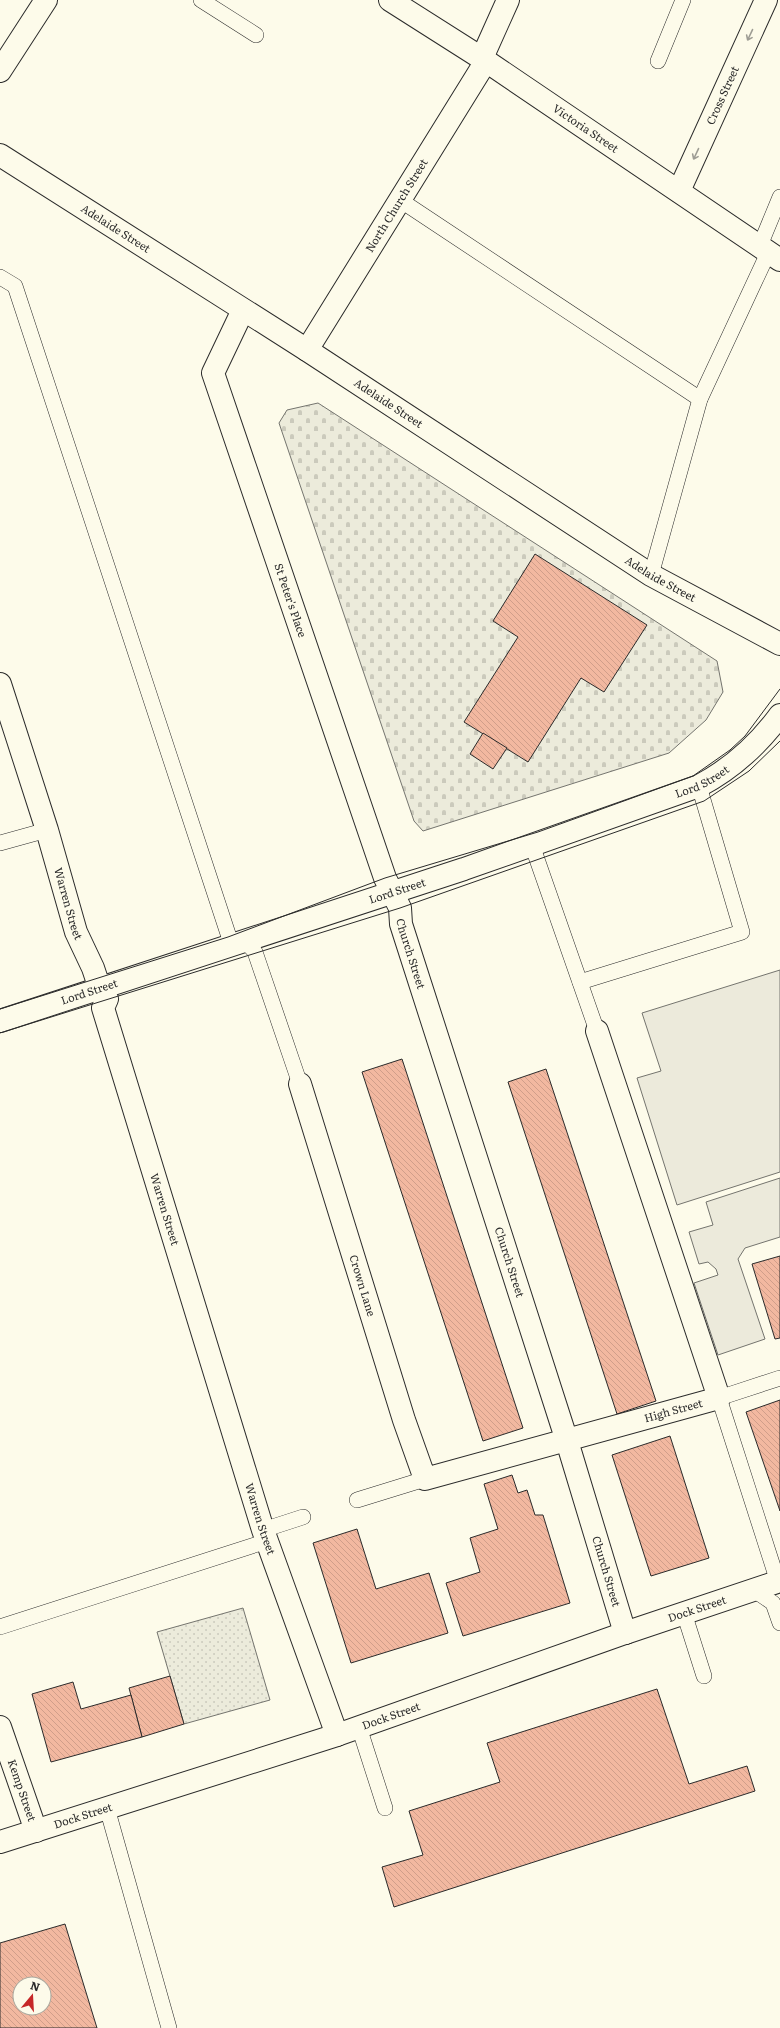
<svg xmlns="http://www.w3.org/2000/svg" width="780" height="2028" font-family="Literata,serif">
  <defs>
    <pattern id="grass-dots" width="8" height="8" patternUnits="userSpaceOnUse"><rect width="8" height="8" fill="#ecebdb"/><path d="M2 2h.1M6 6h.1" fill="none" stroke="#cbcabc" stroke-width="1.8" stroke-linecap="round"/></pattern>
    <pattern id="cemetery-stones" width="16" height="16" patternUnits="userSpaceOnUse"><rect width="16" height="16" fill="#ecebdb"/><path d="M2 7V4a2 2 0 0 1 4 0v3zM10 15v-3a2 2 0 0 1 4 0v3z" fill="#cbcabc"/></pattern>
    <pattern id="building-back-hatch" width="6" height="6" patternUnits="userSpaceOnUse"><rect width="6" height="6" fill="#f2b8a0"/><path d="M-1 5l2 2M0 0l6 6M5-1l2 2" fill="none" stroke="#d09e8a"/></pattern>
  </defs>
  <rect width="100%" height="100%" fill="#fdfbea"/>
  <path fill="url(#grass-dots)" stroke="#74746e" d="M 243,1608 L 270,1700 L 184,1724 L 157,1632 Z"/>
  <path fill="url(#cemetery-stones)" stroke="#74746e" d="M 318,403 L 717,661 L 723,692 L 706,720 L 669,753 L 423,831 L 414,821 L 279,423 L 287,410 Z"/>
  <g fill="#eceadb" stroke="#74746e">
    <path d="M 780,970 L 780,1172 L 677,1205 L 637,1078 L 661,1071 L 642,1013 Z"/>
    <path d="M 780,1178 L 780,1237 L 745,1248 L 738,1259 L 765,1339 L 718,1355 L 694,1283 L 718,1275 L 716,1269 L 708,1262 L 699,1264 L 689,1232 L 713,1225 L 706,1202 Z"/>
  </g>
  <g fill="url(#building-back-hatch)" stroke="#2b2b2b" fill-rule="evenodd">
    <path d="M 535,554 L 647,625 L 604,692 L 581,678 L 528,762 L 464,722 L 518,637 L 493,621 Z"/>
    <path d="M 483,733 L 507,748 L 493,769 L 470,754 Z"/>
    <path d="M 402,1059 L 523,1428 L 483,1441 L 362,1072 Z"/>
    <path d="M 546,1069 L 656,1401 L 617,1414 L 508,1082 Z"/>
    <path d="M 780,1256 L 780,1338 L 775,1339 L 752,1264 Z"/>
    <path d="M 780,1400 L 780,1511 L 746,1412 Z"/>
    <path d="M 670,1436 L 709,1558 L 651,1576 L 612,1455 Z"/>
    <path d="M 512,1475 L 518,1493 L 527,1490 L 535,1515 L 543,1515 L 570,1603 L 463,1636 L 446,1583 L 480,1572 L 470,1538 L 498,1529 L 484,1484 Z"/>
    <path d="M 357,1529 L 376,1589 L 429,1573 L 448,1633 L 351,1663 L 313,1543 Z"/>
    <path d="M 170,1676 L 184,1724 L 142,1737 L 129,1688 Z"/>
    <path d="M 73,1682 L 81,1709 L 131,1695 L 142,1737 L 51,1762 L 32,1694 Z"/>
    <path d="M 657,1689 L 689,1784 L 747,1766 L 755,1791 L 394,1907 L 382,1867 L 423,1855 L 409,1811 L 500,1782 L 487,1743 Z"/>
    <path d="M 65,1924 L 97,2028 L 0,2028 L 0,1943 ZM 20,1984 L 44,1984 L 44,2008 L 20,2008 Z"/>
  </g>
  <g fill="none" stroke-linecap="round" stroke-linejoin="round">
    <defs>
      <g id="service">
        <path d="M 201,0 L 256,35"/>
        <path d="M 658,61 L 683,0"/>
        <path d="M 400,200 L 700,399"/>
        <path d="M 759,248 L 780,197"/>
        <path d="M 0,277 L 15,286 L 232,946"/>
        <path d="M 651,575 L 700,399 L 768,253"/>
        <path d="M 0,843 L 47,830"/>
        <path d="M 532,845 L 597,1031"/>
        <path d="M 246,942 L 255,952 L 300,1084"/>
        <path d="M 580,982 L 742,932 L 699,786"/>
        <path d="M 357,1500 L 425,1479"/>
        <path d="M 263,1530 L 303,1517"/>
        <path d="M 778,1582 L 719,1398 L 780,1378"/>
        <path d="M 754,1590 L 773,1603 L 780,1623"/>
        <path d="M 684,1613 L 704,1676"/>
        <path d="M 0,1627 L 267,1541"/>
        <path d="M 359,1727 L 385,1808"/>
        <path d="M 107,1808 L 169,2028"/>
      </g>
      <g id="minor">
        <path id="s1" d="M 390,0 L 486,61 L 780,260"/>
        <path d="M 482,58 L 508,0"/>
        <path d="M 0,71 L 46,0"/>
        <path id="s2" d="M 0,155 L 307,350 L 651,575 L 780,644"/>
        <path id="s3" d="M 679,191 L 766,0"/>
        <path id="s4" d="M 243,310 L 213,373 L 385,878 L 400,908 L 401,924 L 567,1441 L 625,1633"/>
        <path id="s5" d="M 307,350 L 486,61"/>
        <path id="s6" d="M 0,684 L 47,830 L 76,932 L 93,968 L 100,989 L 107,999 L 103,1008 L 263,1530 L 337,1735"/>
        <path id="s7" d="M 300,1084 L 404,1420 L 425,1479 L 719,1398 L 597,1031"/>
        <path id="s8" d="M 0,1727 L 36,1831"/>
      </g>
      <g id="tertiary">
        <path id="s9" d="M 0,1021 L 464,869 L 699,786 C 731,769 758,745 780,715"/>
        <path id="s10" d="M 625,1633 L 780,1581"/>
      </g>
      <g id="trunk">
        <path id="s11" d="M 0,1842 L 337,1735 L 625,1633"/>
      </g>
    </defs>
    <use href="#service" stroke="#2b2b2b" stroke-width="16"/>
    <use href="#minor" stroke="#2b2b2b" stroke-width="24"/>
    <use href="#tertiary" stroke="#2b2b2b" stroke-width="24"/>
    <use href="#trunk" stroke="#2b2b2b" stroke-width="24"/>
    <use href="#service" stroke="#fdfbea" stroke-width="15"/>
    <use href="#minor" stroke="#fdfbea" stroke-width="22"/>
    <use href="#tertiary" stroke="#fdfbea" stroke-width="22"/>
    <use href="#trunk" stroke="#fdfbea" stroke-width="22"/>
    <g stroke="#2b2b2b" stroke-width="1">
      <path d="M 0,1009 L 228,937 L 385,878 L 538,832 L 693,776 L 730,750 L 745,736 L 780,689"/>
      <path d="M 0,1033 L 400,908 L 704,801 L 749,771 L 780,741"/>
    </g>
  </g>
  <defs><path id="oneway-shaft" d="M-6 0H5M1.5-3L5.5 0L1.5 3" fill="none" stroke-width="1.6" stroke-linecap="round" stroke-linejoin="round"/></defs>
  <g stroke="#9e9d94">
    <use href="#oneway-shaft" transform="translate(750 35) rotate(115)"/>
    <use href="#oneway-shaft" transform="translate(696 154) rotate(115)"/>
  </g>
  <g text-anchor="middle" stroke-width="3" stroke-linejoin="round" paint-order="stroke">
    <g font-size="11" fill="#2b2b2b" stroke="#fdfbea">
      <text dy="4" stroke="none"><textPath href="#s3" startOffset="105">Cross Street</textPath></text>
      <text dy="4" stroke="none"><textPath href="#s1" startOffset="234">Victoria Street</textPath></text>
      <text dy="4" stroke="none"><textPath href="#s5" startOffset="170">North Church Street</textPath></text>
      <text dy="4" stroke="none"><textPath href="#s2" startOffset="137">Adelaide Street</textPath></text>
      <text dy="4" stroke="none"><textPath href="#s2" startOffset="461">Adelaide Street</textPath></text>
      <text dy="4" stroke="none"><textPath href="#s2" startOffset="785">Adelaide Street</textPath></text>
      <text dy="4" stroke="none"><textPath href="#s4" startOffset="310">St Peter's Place</textPath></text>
      <text dy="4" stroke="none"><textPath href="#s9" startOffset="742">Lord Street</textPath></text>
      <text dy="4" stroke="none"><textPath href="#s9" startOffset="418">Lord Street</textPath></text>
      <text dy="4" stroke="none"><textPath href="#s6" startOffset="230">Warren Street</textPath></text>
      <text dy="4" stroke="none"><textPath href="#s4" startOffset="684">Church Street</textPath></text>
      <text dy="4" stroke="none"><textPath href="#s9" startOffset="94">Lord Street</textPath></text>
      <text dy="4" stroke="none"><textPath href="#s6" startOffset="554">Warren Street</textPath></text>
      <text dy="4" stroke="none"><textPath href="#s4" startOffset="1008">Church Street</textPath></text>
      <text dy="4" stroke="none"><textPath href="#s7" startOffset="211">Crown Lane</textPath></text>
      <text dy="4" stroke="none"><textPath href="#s7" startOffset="672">High Street</textPath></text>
      <text dy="4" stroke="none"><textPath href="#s6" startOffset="878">Warren Street</textPath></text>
      <text dy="4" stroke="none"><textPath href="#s4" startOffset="1332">Church Street</textPath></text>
      <text dy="4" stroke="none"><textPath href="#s10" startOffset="76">Dock Street</textPath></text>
      <text dy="4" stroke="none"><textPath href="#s11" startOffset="411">Dock Street</textPath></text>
      <text dy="4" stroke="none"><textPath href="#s8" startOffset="67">Kemp Street</textPath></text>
      <text dy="4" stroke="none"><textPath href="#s11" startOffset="87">Dock Street</textPath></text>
    </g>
  </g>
  <g transform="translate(32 1996) rotate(18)"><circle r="19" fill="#fdfbea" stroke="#a9a89e"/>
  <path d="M0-3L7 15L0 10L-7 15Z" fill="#c62828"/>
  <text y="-6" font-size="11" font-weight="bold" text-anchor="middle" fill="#2b2b2b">N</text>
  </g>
</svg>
